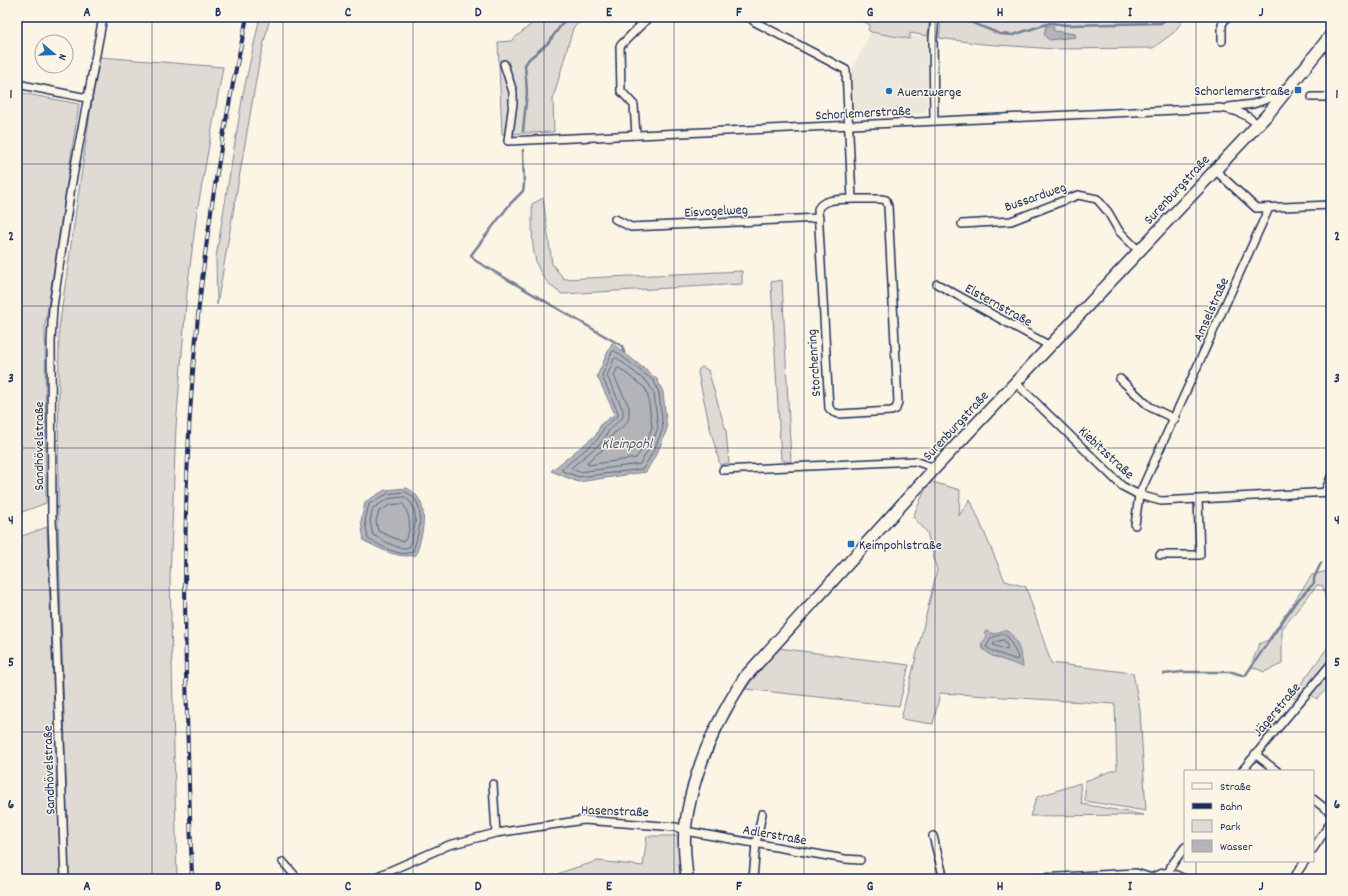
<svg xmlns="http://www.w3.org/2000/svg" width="1348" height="896" font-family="Dekko,sans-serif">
  <rect width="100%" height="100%" fill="#fcf5e5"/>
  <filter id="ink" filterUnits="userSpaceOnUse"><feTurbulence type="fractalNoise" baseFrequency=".025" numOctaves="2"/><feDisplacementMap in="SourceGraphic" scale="8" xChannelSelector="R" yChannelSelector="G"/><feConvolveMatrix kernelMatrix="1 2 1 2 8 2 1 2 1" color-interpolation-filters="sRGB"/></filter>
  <g filter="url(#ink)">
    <path fill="#ece7dc" d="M 871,32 L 911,39 L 911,36 L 928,37 L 927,108 L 925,113 L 861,117 L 854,114 L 850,73 Z"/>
    <g fill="#dfdbd4" stroke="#7d8599">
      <path d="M 260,17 L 270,17 L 259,63 L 217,305 L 216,257 L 243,94 Z"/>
      <path d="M 540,17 L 585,17 L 573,28 L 553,99 L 554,132 L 502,134 L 498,42 L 511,41 Z"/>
      <path d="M 855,17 L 930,17 L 928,36 L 910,33 L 910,39 L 871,32 L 868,30 L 870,25 Z"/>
      <path d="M 942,17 L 1186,17 L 1173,33 L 1153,48 L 1055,49 L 983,44 L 939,38 Z"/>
      <path d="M 100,57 L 223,67 L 196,218 L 187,291 L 176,427 L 170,577 L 177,879 L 69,879 L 58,517 L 59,328 L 92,100 Z"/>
      <path d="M 17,92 L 79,104 L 45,327 L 46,503 L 17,514 Z"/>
      <path d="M 543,198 L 552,264 L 564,279 L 742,271 L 742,284 L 562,294 C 527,273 533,239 532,204 Z"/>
      <path d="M 782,280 L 791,462 L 781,460 L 771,282 Z"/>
      <path d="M 702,367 L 708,370 L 726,431 L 729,463 L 720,465 L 710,428 L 698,373 L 699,369 Z"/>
      <path d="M 929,481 L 960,490 L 959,516 L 970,499 L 1005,581 L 1026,587 L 1051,663 L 1133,673 L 1140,710 L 1146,811 L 1085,801 L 1085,781 L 1117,769 L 1115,704 L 940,693 L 933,724 L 901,719 L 937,570 L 927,532 L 913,517 Z"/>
      <path d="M 47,527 L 61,879 L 17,879 L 17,538 Z"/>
      <path d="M 1331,570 L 1331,621 L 1323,586 L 1317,585 L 1282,629 L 1282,664 L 1264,672 L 1251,666 L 1259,644 L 1268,640 L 1312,575 Z"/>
      <path d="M 1331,643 L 1331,684 L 1317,699 L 1311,695 L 1302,706 L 1292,696 Z"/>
      <path d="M 778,648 L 909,665 L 899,706 L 745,689 Z"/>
      <path d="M 1080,783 L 1082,804 L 1144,815 L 1030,816 L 1037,797 Z"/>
      <path d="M 647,836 L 680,836 L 680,879 L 547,879 L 568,870 L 598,861 L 643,866 Z"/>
    </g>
    <g fill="#b2b4b8" stroke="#767f94">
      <path d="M 1046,26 L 1054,26 L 1053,30 L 1055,31 L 1075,34 L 1076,37 L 1049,40 L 1044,35 Z"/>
      <path d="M 612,343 L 657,379 L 663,392 L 667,429 L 658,451 L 646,472 L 578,482 L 551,471 L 596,435 L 601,424 L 615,414 L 597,376 Z"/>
      <path d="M 407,488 C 432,501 423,533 416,555 C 396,559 382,549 364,541 L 361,521 L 365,502 L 385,490 Z"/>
      <path d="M 1004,630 C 1016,633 1022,655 1023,667 L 992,656 L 983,649 L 981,644 L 987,637 L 984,633 L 986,631 L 994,634 Z"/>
    </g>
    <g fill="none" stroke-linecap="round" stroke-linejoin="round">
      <g stroke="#576482" stroke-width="1">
        <path d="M 615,351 L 654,381 L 659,393 L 663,428 L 654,450 L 643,469 L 579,477 L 562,471 L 562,469 L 598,439 L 605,426 L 619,415 L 602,376 L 612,352 Z"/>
        <path d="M 617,358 L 649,384 L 654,394 L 658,428 L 650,447 L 640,464 L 579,472 L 572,469 L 572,467 L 602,442 L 609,430 L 623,417 L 623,410 L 607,376 L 614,359 Z"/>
        <path d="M 619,368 L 645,388 L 648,396 L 652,427 L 645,445 L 636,458 L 588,465 L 587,462 L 607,446 L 613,434 L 625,425 L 629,418 L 629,407 L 614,376 L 617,369 Z"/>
        <path d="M 406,492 C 428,502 419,533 413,551 C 400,559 381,545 368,539 L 365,521 L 369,504 L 387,494 Z"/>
        <path d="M 405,497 C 421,508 415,531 409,547 C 399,551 383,540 373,535 L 370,521 L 373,508 L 388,499 Z"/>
        <path d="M 403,504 C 410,514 413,532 403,542 L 378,531 L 376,521 L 379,511 L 390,505 Z"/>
        <path d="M 1004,634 L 1008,637 L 1018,657 L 1017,660 L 994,652 L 986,647 L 991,638 Z"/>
        <path d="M 1004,640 L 1008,648 L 1007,650 L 993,645 L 994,643 Z"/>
      </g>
      <g stroke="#767f94" stroke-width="2.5">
        <path d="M 958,17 L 1000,34 L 1013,35 L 1050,23 L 1067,25 L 1161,23 L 1168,17"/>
        <path d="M 523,131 L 527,92 L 525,65 L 529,59 L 548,43 L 567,17"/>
        <path d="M 523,150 L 524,185 L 523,191 L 510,204 L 471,255 L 476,261 L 622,346 L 624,352"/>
        <path d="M 1164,674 L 1182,672 L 1232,672 L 1245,676 L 1295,603 L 1314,583 L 1314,578 L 1321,563"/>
      </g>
      <defs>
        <g id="street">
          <path d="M 749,17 L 755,22 L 846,70 L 852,199 L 881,199 L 886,200 L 888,206 L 898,402 L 896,409 L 891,411 L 839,414 L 833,412 L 829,408 L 818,209 C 823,198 842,200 852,199"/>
          <path d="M 1222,41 L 1222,24 L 1227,17"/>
          <path d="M 504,64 L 513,92 L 513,103 L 508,141 L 1219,108 C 1235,110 1245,113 1257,124"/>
          <path d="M 17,84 L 87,98"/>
          <path d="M 1312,97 L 1331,97"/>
          <path d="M 1229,107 L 1253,104 L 1284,93"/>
          <path d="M 934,121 L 933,38 L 935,17"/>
          <path d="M 636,135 L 634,105 L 621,91 L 620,46 L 649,17"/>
          <path d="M 1215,170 L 1256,208 L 1331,205"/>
          <path d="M 615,219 L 631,227 L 819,218"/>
          <path d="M 962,224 L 1011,221 L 1078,195 L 1097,199 L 1108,212 L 1119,231 L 1139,251"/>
          <path d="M 937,284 L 1050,346"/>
          <path d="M 1120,379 L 1150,407 L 1175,419"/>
          <path d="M 1016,383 L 1122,486 L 1139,495 L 1161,501 L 1331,492"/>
          <path d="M 723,470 L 915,461 L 935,468"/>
          <path d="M 1325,492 L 1331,477"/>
          <path d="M 1135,525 L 1139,495 L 1269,208"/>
          <path d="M 1160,555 L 1200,555 L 1198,500"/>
          <path d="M 1255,754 L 1277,771"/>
          <path d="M 1242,771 L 1331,664"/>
          <path d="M 493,784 L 496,833"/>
          <path d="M 1313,799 L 1331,813"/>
          <path d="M 933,836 L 944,879"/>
          <path d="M 1313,849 L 1331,822"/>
          <path d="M 283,862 L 298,879"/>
          <path d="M 1169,872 L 1171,866 L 1185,847"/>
          <path d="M 1152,878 C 1165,869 1172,873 1185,879"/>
          <path d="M 65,879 L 52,518 L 51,342 L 53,307 L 71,187 L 103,17"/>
          <path d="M 371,879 L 449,845 L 496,833 L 584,820 L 676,827 L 685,831 L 845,859 L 860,860"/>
          <path d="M 753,879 L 756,844 L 762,814"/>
          <path d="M 1022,879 L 1136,873 L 1152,878"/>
          <path d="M 1293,879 L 1305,861"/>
        </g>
        <path id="secondary" d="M 687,879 C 686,863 683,846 685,830 C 691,774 715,723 745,677 L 935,468 L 1267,115 L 1331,35"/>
      </defs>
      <use href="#street" stroke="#1b2f5e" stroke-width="10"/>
      <use href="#secondary" stroke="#1b2f5e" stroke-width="14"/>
      <use href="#street" stroke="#fcf5e5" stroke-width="7"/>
      <use href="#secondary" stroke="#fcf5e5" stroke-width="11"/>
      <defs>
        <path id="rail" d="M 192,879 C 188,745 182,612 187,478 C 192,324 213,168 247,17"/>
      </defs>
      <use href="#rail" stroke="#1b2f5e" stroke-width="4"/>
      <use href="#rail" stroke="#fcf5e5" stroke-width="2.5" stroke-dasharray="8" stroke-linecap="butt"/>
    </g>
  </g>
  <path fill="none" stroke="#1b2f5e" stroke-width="1" stroke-opacity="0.55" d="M 152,17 L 152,879M 283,17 L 283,879M 413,17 L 413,879M 544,17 L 544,879M 674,17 L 674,879M 804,17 L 804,879M 935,17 L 935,879M 1065,17 L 1065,879M 1196,17 L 1196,771M 17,164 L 1331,164M 17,306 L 1331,306M 17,448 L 1331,448M 17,590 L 1331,590M 17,732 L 1331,732M 1196,861 L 1196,879"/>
  <g fill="#1f6fb2" stroke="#fcf5e5" stroke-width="1.5">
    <rect x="1294" y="86" width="8" height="8" rx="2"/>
    <circle cx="889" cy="91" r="4"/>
    <rect x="847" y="540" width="8" height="8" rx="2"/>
  </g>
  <g text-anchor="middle" stroke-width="3" stroke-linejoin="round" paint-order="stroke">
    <g font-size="14" fill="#1b2f5e" stroke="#fcf5e5" text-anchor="start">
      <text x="1290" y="95" text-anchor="end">Schorlemerstraße</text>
      <text x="897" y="96">Auenzwerge</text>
      <text x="859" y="549">Keimpohlstraße</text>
    </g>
    <g font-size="14" fill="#1b2f5e" stroke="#fcf5e5">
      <text transform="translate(863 112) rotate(-3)" y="5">Schorlemerstraße</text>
      <text transform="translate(1176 189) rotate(-47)" y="5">Surenburgstraße</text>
      <text transform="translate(1035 196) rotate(-19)" y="5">Bussardweg</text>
      <text transform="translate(716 210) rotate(-3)" y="5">Eisvogelweg</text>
      <text transform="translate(999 304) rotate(29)" y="5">Elsternstraße</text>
      <text transform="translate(1210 309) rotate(-66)" y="5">Amselstraße</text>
      <text transform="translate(813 363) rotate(-94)" y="5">Storchenring</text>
      <text transform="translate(955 425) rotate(-47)" y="5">Surenburgstraße</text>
      <text transform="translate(38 446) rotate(-90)" y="5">Sandhövelstraße</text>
      <text transform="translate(1107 452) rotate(43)" y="5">Kiebitzstraße</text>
      <text transform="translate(1276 709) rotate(-50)" y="5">Jägerstraße</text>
      <text transform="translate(48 770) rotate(-92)" y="5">Sandhövelstraße</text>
      <text transform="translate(615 810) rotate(2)" y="5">Hasenstraße</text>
      <text transform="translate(775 834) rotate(10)" y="5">Adlerstraße</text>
    </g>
    <g font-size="15" font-style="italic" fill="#485779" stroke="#fcf5e5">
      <text x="627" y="448">Kleinpohl</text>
    </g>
  </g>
  <rect width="1348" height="896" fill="none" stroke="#fcf5e5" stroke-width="44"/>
  <rect x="1184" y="770" width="130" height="92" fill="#fcf5e5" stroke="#a2a6af"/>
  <rect x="1192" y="783" width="20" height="6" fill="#fcf5e5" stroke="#a2a6af"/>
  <text x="1220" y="790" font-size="12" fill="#1b2f5e">Straße</text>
  <rect x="1192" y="803" width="20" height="6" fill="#1b2f5e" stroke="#a2a6af"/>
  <text x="1220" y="810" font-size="12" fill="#1b2f5e">Bahn</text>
  <rect x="1192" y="820" width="20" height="12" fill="#dfdbd4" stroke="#a2a6af"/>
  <text x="1220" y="830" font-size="12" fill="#1b2f5e">Park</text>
  <rect x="1192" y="840" width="20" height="12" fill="#b2b4b8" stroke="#a2a6af"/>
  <text x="1220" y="850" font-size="12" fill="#1b2f5e">Wasser</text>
  <g transform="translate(54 54) rotate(109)"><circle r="19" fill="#fcf5e5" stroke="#a2a6af"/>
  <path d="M0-3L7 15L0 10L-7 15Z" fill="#1f6fb2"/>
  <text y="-6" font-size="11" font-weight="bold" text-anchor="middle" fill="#1b2f5e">N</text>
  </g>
  <rect x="22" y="22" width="1304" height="852" fill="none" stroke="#1b2f5e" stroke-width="1.5"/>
  <g font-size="13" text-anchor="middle" font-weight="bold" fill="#1b2f5e">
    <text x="87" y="16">A</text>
    <text x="218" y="16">B</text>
    <text x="348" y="16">C</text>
    <text x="478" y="16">D</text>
    <text x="609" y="16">E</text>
    <text x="739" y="16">F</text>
    <text x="870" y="16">G</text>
    <text x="1000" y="16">H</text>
    <text x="1130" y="16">I</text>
    <text x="1261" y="16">J</text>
    <text x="11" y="98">1</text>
    <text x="1337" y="98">1</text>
    <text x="11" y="240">2</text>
    <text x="1337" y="240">2</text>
    <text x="11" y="382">3</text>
    <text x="1337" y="382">3</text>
    <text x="11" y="524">4</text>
    <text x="1337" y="524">4</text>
    <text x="11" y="666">5</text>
    <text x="1337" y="666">5</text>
    <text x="11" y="808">6</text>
    <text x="1337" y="808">6</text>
    <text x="87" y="890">A</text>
    <text x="218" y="890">B</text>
    <text x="348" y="890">C</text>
    <text x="478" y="890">D</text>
    <text x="609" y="890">E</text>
    <text x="739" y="890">F</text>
    <text x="870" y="890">G</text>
    <text x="1000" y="890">H</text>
    <text x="1130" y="890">I</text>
    <text x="1261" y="890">J</text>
  </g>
</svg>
